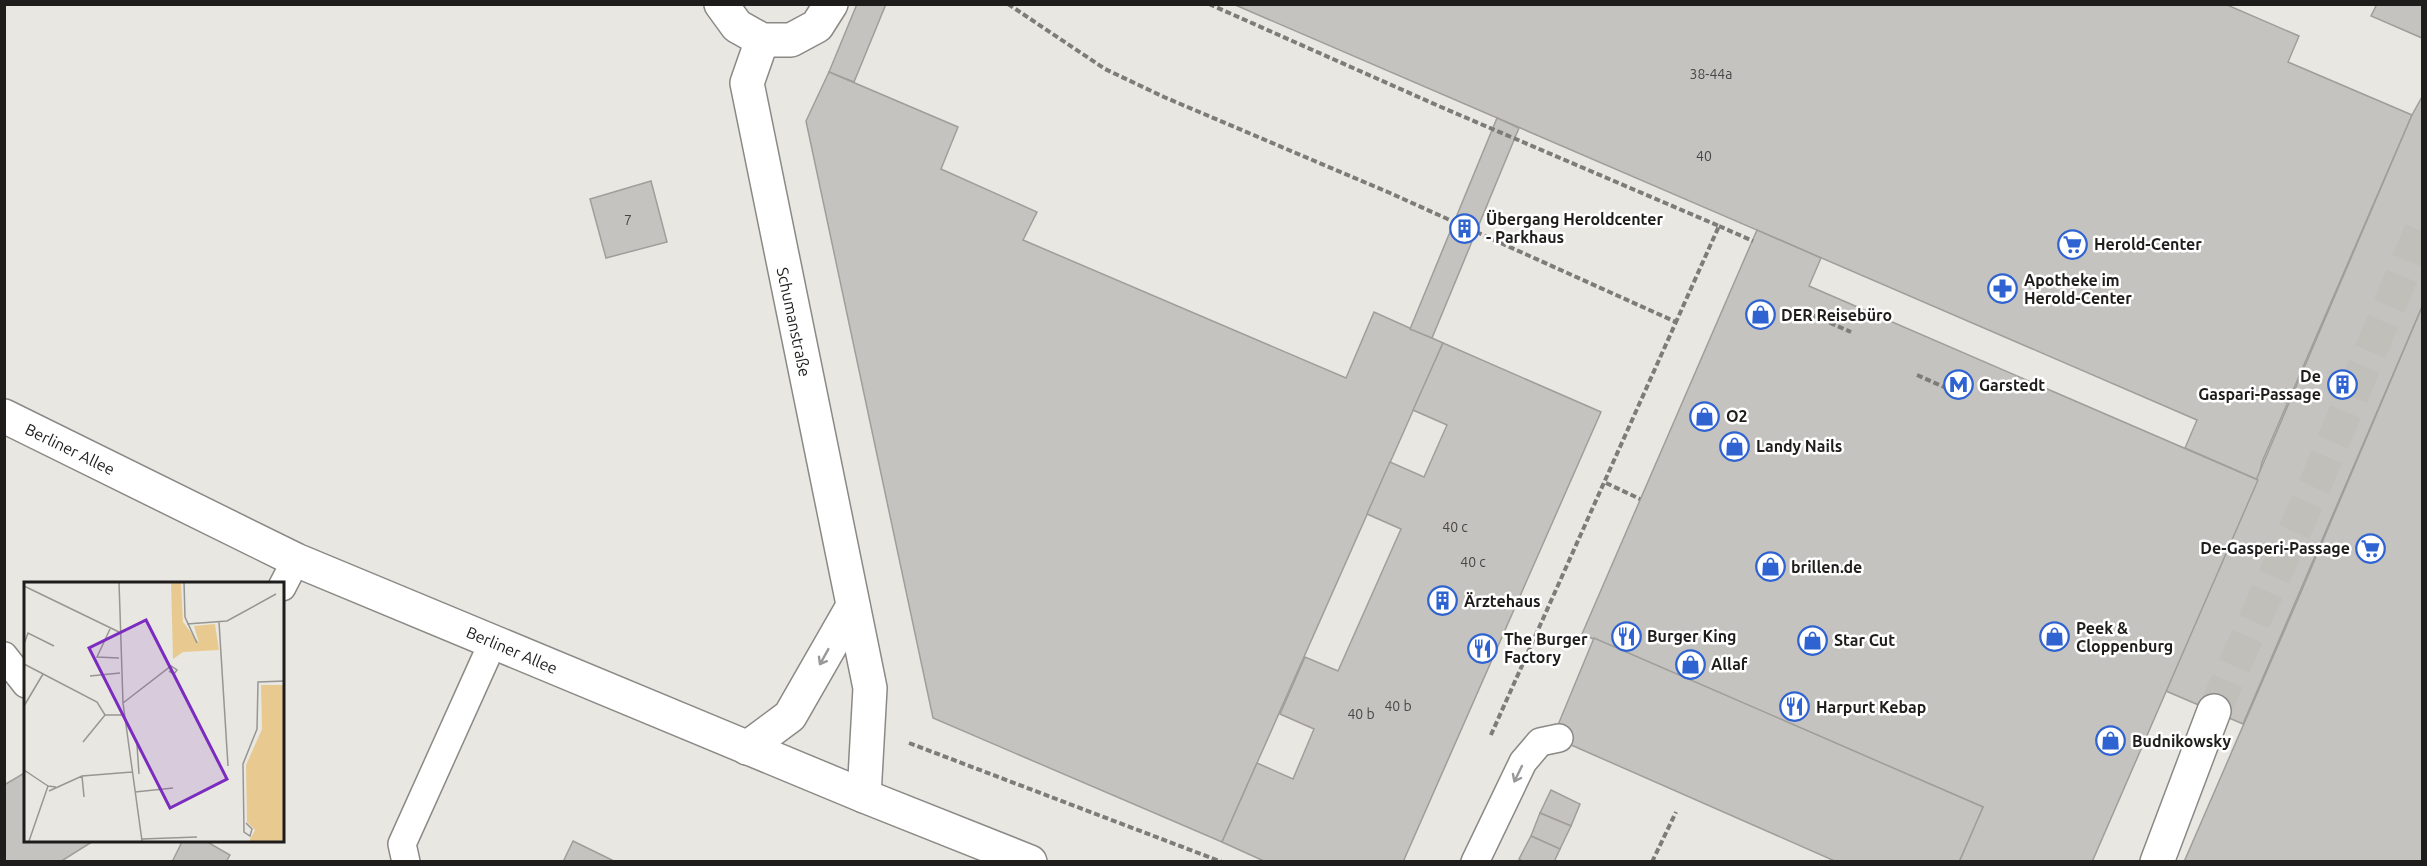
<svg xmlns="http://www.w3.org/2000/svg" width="2427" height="866" font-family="Ubuntu,sans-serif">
  <rect width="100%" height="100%" fill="#e9e7e2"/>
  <g fill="#c5c3bf" stroke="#a09e9a" stroke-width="1.5">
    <path d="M 857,4 L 886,4 L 854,82 L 829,72 Z"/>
    <path d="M 1233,4 L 2225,4 L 2299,36 L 2288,62 L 2412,115 L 2262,462 L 2258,480 L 2185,448 L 2197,420 Z"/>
    <path d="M 2377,4 L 2422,4 L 2422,38 L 2371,16 Z"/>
    <path d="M 829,72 L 958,127 L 941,169 L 1037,212 L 1023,240 L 1346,378 L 1374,312 L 1443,343 L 1222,842 L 933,718 L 806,121 Z"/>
    <path d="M 2422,97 L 2422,307 L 2243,724 L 2166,691 L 2412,115 Z"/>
    <path d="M 1497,118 L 1519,128 L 1432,338 L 1410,329 Z"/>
    <path d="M 651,181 L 667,242 L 606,258 L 590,199 Z"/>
    <path d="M 1757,230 L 1821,258 L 1809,286 L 2258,480 L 2092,862 L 1959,862 L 1983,807 L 1582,634 Z"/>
    <path d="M 2422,307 L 2422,862 L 2184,862 L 2301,592 Z"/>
    <path d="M 1443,343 L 1601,412 L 1403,862 L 1266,862 L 1222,842 L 1257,763 L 1293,779 L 1314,729 L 1280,714 L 1305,657 L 1338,671 L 1401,529 L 1367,514 L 1390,462 L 1424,477 L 1447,425 L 1413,410 Z"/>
    <path d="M 1594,638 L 1983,807 L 1959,862 L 1837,862 L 1553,737 Z"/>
    <path d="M 26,772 L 26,840 L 95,840 L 60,862 L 4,862 L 4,785 Z"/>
    <path d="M 1551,790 L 1580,804 L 1571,826 L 1540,813 Z"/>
    <path d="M 1540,813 L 1571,826 L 1560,849 L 1531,836 Z"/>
    <path d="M 1531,836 L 1560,849 L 1554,862 L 1524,862 L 1519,859 Z"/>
    <path d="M 183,840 L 204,840 L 230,855 L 226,862 L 172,862 Z"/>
    <path d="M 573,841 L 616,862 L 563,862 Z"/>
  </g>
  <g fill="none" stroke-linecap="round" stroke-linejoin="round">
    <path stroke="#c0bfba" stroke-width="33" stroke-dasharray="33 16" stroke-linecap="butt" d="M 2214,711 L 2315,485 L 2422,227"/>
    <defs>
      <g id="lane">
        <path d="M 282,587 L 296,560"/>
        <path d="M 4,656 L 26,684"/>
        <path d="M 406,862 L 402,844 L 493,642"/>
        <path d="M 1475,862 L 1523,762 L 1540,742 L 1559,738"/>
      </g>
      <g id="street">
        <path d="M 721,4 L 737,26 L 762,40 L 791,40 L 817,26 L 831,4"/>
        <path d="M 762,40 L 747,83 L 870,688 L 864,796"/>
        <path d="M 747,748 L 790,716 L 853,606"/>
        <path d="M 2157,862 L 2214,711"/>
      </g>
      <path id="secondary" d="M 4,416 L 296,560 L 864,796 L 1030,862"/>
    </defs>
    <use href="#lane" stroke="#8b8985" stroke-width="30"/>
    <use href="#street" stroke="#8b8985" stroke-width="36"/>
    <use href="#secondary" stroke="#8b8985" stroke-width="36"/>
    <g stroke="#7d7c79" stroke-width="4" stroke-dasharray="6 3" stroke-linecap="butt">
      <path d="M 1008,4 L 1105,69 L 1164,97 L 1390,193 L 1676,322 L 1490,737"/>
      <path d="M 1209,4 L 1441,107 L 1719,226 L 1676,322"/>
      <path d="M 1719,226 L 1753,241"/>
      <path d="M 1805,312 L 1851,332"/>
      <path d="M 1917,375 L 1962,395"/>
      <path d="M 1606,483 L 1640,499"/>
      <path d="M 909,743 L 1222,862"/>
      <path d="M 1652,862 L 1676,812"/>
    </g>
    <use href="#lane" stroke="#fff" stroke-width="27"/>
    <use href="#street" stroke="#fff" stroke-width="33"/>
    <use href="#secondary" stroke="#fff" stroke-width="33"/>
  </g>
  <defs><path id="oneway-shaft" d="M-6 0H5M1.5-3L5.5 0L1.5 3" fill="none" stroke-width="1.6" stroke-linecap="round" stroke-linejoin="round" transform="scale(1.5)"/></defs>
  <g stroke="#9a9999">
    <use href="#oneway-shaft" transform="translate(824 657) rotate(119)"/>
    <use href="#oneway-shaft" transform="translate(1518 774) rotate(116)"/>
  </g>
  <defs>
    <symbol id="building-ring" viewBox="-11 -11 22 22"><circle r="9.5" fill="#fff" stroke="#2f63d1" stroke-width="1.5"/><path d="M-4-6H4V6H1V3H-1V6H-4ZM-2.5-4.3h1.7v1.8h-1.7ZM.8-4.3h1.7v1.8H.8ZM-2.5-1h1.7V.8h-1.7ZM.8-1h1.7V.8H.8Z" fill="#2f63d1"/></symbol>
    <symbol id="supermarket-ring" viewBox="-11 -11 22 22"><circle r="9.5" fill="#fff" stroke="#2f63d1" stroke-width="1.5"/><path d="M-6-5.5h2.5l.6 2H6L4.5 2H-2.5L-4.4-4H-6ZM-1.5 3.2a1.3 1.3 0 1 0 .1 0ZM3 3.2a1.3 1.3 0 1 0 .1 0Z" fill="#2f63d1"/></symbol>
    <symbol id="pharmacy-ring" viewBox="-11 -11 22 22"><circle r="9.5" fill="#fff" stroke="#2f63d1" stroke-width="1.5"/><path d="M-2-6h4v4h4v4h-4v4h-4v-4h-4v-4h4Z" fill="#2f63d1"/></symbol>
    <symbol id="shop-ring" viewBox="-11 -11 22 22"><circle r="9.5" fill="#fff" stroke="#2f63d1" stroke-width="1.5"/><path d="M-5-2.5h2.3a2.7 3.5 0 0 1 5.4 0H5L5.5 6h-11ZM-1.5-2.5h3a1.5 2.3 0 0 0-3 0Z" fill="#2f63d1"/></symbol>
    <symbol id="metro-ring" viewBox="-11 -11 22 22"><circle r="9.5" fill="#fff" stroke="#2f63d1" stroke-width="1.5"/><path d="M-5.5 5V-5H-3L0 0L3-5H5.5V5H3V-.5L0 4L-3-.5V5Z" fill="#2f63d1"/></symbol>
    <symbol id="restaurant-ring" viewBox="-11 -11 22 22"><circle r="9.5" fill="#fff" stroke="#2f63d1" stroke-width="1.5"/><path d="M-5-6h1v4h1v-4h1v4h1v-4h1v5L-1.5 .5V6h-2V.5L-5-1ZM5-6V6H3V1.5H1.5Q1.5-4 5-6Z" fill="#2f63d1"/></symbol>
  </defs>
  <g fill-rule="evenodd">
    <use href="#building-ring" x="1448" y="212" width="33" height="33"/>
    <use href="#supermarket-ring" x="2056" y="228" width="33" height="33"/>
    <use href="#pharmacy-ring" x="1986" y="272" width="33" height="33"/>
    <use href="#shop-ring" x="1744" y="298" width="33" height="33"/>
    <use href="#metro-ring" x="1942" y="368" width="33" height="33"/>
    <use href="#building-ring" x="2326" y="368" width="33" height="33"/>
    <use href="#shop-ring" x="1688" y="400" width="33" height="33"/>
    <use href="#shop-ring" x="1718" y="430" width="33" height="33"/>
    <use href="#supermarket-ring" x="2354" y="532" width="33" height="33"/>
    <use href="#shop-ring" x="1754" y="550" width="33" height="33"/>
    <use href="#building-ring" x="1426" y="584" width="33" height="33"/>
    <use href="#restaurant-ring" x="1610" y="620" width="33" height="33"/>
    <use href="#shop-ring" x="2038" y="620" width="33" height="33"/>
    <use href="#shop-ring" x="1796" y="624" width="33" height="33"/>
    <use href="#restaurant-ring" x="1466" y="632" width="33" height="33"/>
    <use href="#shop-ring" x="1674" y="648" width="33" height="33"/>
    <use href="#restaurant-ring" x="1778" y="690" width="33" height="33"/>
    <use href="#shop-ring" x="2094" y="724" width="33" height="33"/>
  </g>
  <g text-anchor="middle" stroke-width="5" stroke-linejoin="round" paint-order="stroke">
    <g font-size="14" fill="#484645">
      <text x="1711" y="79">38-44a</text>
      <text x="1704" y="161">40</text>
      <text x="628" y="225">7</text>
      <text x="1455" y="532">40 c</text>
      <text x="1473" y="567">40 c</text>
      <text x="1398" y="711">40 b</text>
      <text x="1361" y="719">40 b</text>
    </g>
    <g font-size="16" font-weight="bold" fill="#1e1d1c" stroke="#fff" text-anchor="start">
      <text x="1486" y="225">Übergang Heroldcenter<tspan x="1486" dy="18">- Parkhaus</tspan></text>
      <text x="2094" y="250">Herold-Center</text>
      <text x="2024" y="286">Apotheke im<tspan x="2024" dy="18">Herold-Center</tspan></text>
      <text x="1781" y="321">DER Reisebüro</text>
      <text x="2321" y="382" text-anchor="end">De<tspan x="2321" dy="18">Gaspari-Passage</tspan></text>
      <text x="1979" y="391">Garstedt</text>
      <text x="1726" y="422">O2</text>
      <text x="1756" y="452">Landy Nails</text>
      <text x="2350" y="554" text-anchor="end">De-Gasperi-Passage</text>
      <text x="1791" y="573">brillen.de</text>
      <text x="1464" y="607">Ärztehaus</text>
      <text x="2076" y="634">Peek &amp;<tspan x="2076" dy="18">Cloppenburg</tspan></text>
      <text x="1647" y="642">Burger King</text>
      <text x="1504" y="645">The Burger<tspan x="1504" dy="18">Factory</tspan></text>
      <text x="1834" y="646">Star Cut</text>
      <text x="1711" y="670">Allaf</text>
      <text x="1816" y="713">Harpurt Kebap</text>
      <text x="2132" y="747">Budnikowsky</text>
    </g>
    <g font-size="16" fill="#1e1d1c" stroke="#fff">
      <text transform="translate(794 322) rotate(78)" y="6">Schumanstraße</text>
      <text transform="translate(70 449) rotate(26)" y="6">Berliner Allee</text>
      <text transform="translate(512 650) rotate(23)" y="6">Berliner Allee</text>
    </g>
  </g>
  <g transform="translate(24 582)">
    <rect width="260" height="260" fill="#e9e7e2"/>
    <path d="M 147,0 L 157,0 L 159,40 L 175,61 L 170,44 L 191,42 L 195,68 L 159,70 L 149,77 ZM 237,103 L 259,103 L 259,259 L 225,259 L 231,248 L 223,240 L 222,183 L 238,147 Z" fill="#e8ca91"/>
    <path fill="none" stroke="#989693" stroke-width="1.5" d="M 95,0 L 99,121 L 118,259M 160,0 L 161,35 L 173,61M 0,4 L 95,50M 195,40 L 204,184M 163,42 L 203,39 L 252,12M 86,47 L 73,75 L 95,76M 0,62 L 4,51 L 30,64M 0,82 L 73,120 L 81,133 L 100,133M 66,94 L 96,91M 99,121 L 147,84 L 153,88 L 150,92 L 145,89M 0,124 L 19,92M 59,160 L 81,133M 113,163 L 115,192M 0,188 L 24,204M 58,194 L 60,215M 25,209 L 58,194 L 108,190M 111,210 L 149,206M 222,241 L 228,247 L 226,254 L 220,250 L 219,182 L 233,147 L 234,100 L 260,99M 118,257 L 173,255M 5,259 L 24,204 L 32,205"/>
    <path fill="#7b2cbf" fill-opacity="0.15" stroke="#7b2cbf" stroke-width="3" d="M 122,38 L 203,197 L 146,226 L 65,66 Z"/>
    <rect width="260" height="260" fill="none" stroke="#1e1d1c" stroke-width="3"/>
  </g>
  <rect width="2427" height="866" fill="none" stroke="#1e1d1c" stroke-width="12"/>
</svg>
